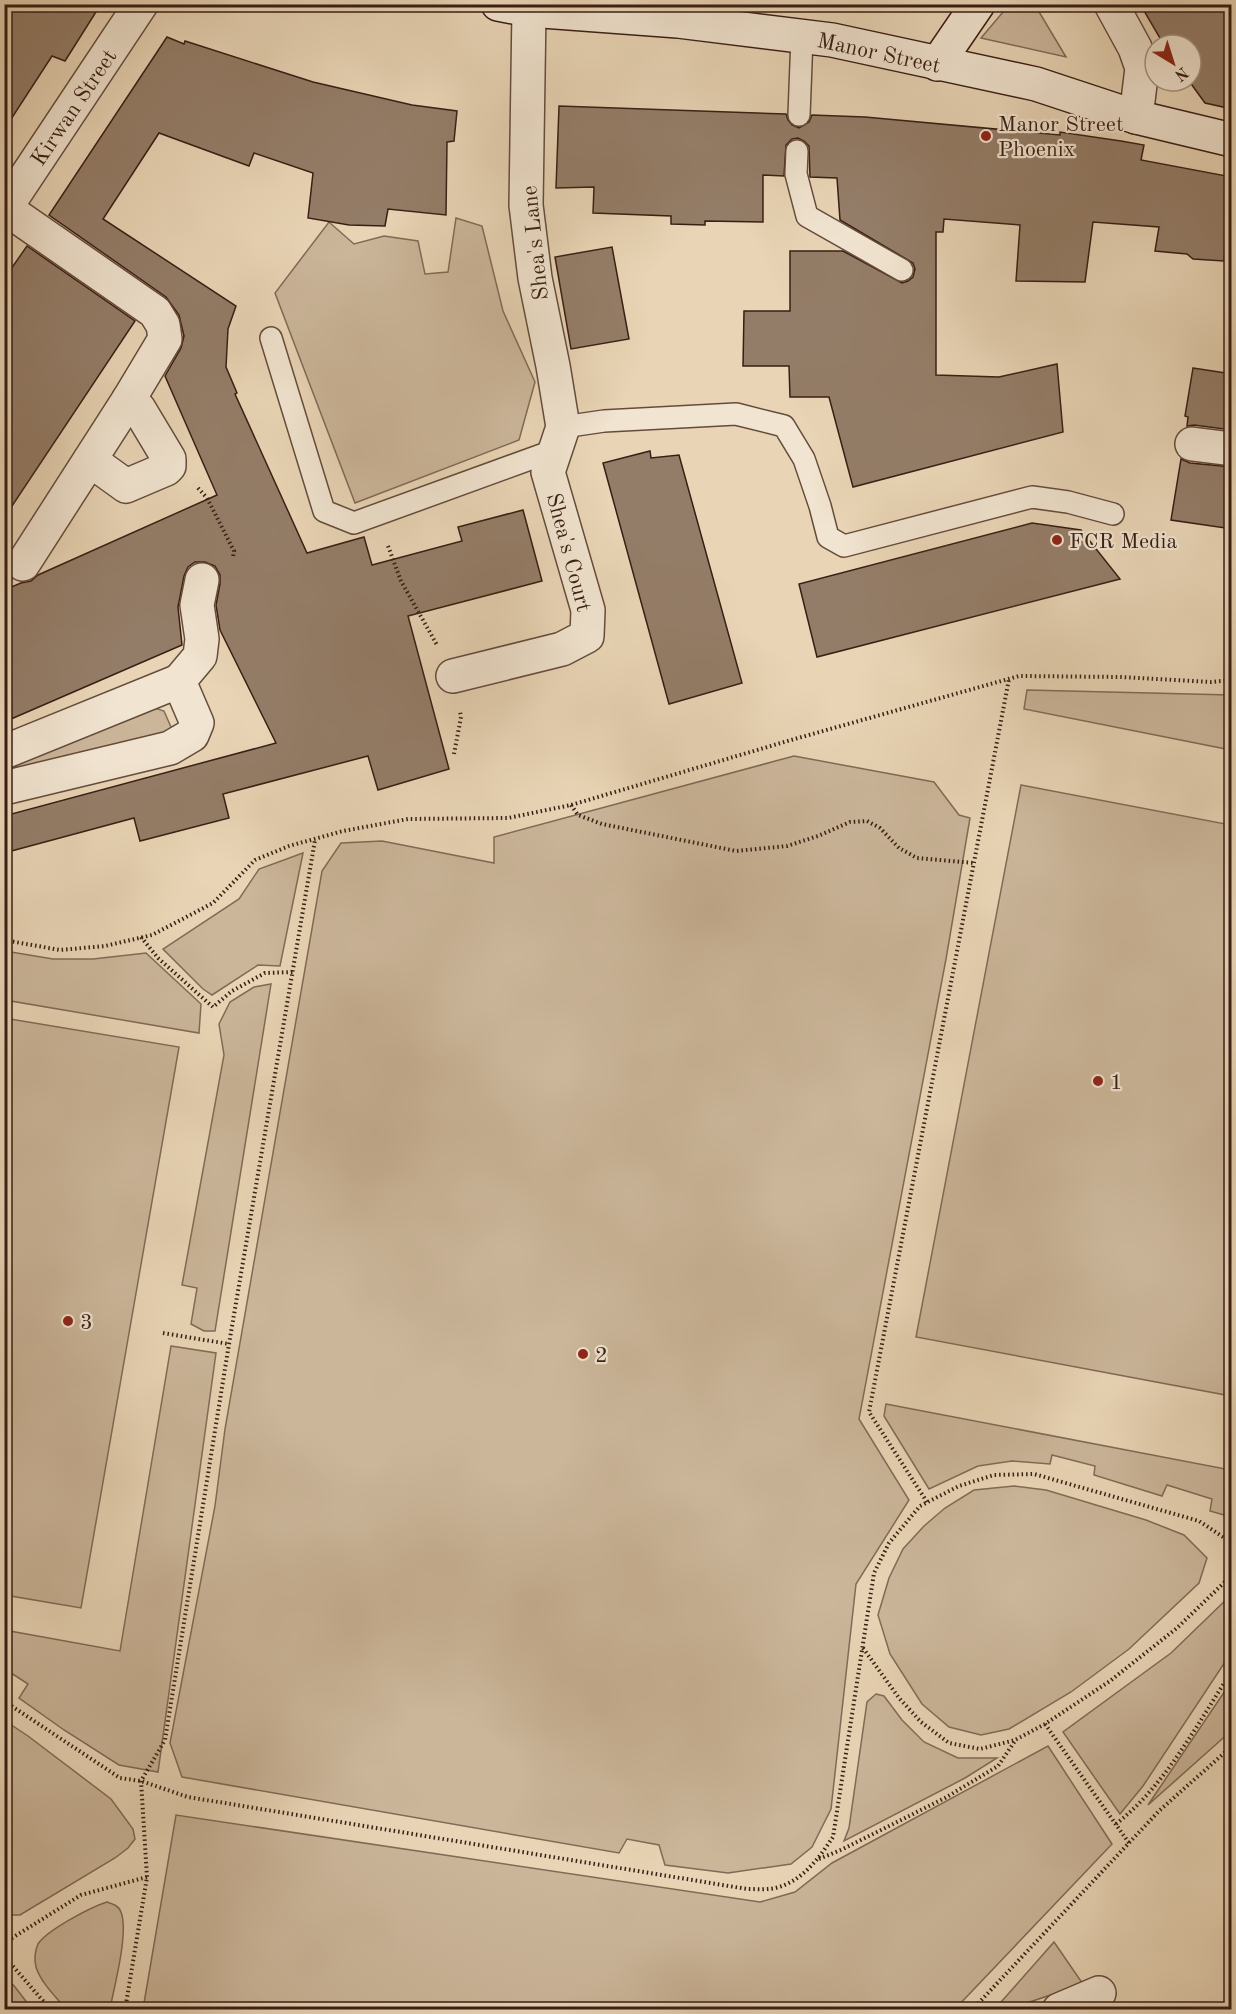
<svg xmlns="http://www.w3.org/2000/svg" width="1236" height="2014" font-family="'Old Standard TT',serif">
  <rect width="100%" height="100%" fill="#e9d5b6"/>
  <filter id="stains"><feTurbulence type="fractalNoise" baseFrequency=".00333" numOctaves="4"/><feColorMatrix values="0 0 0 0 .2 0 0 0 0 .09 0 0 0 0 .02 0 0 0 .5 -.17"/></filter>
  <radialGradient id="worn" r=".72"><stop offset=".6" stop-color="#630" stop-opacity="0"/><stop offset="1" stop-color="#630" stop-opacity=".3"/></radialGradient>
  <g fill="#cbb69a" stroke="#826a57" stroke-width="1.5">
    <path d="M 1009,5 L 1035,5 L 1066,57 L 981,38 Z"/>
    <path d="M 456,218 L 482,226 L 503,311 L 535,382 L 519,440 L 355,503 L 275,293 L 329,222 L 354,244 L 384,236 L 418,241 L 425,274 L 448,272 Z"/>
    <path d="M 1027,690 L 1231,695 L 1231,750 L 1024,709 Z"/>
    <path d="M 143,704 L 164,711 L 174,734 L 5,778 L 4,762 Z"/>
    <path d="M 794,756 L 934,782 L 959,815 L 970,818 L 946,959 L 859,1419 L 909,1500 L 856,1584 L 831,1809 L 812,1847 L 791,1864 L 728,1873 L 665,1865 L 659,1845 L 627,1839 L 619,1853 L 182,1777 L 170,1743 L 215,1506 L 225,1429 L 322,871 L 341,843 L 382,841 L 494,863 L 494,837 Z"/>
    <path d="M 1021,785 L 1231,825 L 1231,1396 L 916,1337 Z"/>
    <path d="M 303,853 L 280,966 L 258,965 L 212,995 L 203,989 L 163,949 L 239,899 L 259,869 Z"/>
    <path d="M 5,951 L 53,959 L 93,959 L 146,953 L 201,1004 L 199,1033 L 5,1000 Z"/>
    <path d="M 271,984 L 215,1331 L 204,1331 L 191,1324 L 197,1288 L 182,1285 L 224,1055 L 219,1024 L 230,1002 L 254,987 Z"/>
    <path d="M 4,1018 L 179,1047 L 81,1608 L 5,1595 Z"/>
    <path d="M 171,1346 L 216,1353 L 158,1772 L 119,1765 L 64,1730 L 19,1698 L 28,1684 L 5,1669 L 4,1630 L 120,1651 Z"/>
    <path d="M 886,1404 L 1231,1470 L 1231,1517 L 1210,1511 L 1212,1499 L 1167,1485 L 1162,1496 L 1094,1475 L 1095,1466 L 1052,1455 L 1050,1464 L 1012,1461 L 978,1466 L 929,1489 L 884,1416 Z"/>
    <path d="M 1014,1486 L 1046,1490 L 1146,1520 L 1184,1535 L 1207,1558 L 1199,1583 L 1129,1649 L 1071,1692 L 1009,1729 L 981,1735 L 949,1727 L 922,1704 L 890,1654 L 878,1615 L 889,1578 L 903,1549 L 924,1526 L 945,1508 L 974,1490 Z"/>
    <path d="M 1231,1595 L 1231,1653 L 1143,1786 L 1120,1814 L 1063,1732 L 1171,1653 Z"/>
    <path d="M 1231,1682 L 1231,1731 L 1148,1805 Z"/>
    <path d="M 876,1694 L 884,1696 L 902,1720 L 924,1742 L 958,1758 L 997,1758 L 965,1778 L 844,1841 L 849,1828 L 867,1702 Z"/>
    <path d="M 7,1722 L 28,1736 L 111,1799 L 133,1829 L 135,1839 L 128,1848 L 115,1858 L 20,1915 L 5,1915 L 4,1723 Z"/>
    <path d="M 1048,1746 L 1112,1844 L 955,2009 L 143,2009 L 176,1815 L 760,1902 L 795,1892 L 832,1863 Z"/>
    <path d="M 107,1902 C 113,1904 119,1906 121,1912 C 129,1933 114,1987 110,2009 L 66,2009 C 56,1997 41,1983 36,1967 C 34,1960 35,1950 38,1944 C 47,1930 91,1907 107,1902 Z"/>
    <path d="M 1054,1942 L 1083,1984 L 1009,2009 L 994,2010 Z"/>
    <path d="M 5,1976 L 15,1987 L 32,2009 L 5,2009 Z"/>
  </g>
  <g fill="#947d68" stroke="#381e14" stroke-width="1.5">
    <path d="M 4,4 L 101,4 L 65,61 L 52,56 L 4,130 Z"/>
    <path d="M 1140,4 L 1232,4 L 1232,109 L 1205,103 L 1189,81 L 1191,81 L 1191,45 L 1164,45 Z"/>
    <path d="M 167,37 L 184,44 L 185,41 L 313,82 L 412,105 L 457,111 L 454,141 L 447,142 L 446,215 L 388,209 L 385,226 L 349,225 L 308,218 L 313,173 L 254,153 L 249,166 L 159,133 L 103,219 L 236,306 L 228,329 L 226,367 L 237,393 L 235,394 L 307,553 L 364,537 L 372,565 L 462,541 L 458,527 L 523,510 L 542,581 L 408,616 L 449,769 L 378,790 L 368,756 L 223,794 L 229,818 L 140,841 L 134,818 L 4,853 L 4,816 L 276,743 L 220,630 L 216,605 L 220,584 L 220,575 L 215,566 L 205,562 L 195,562 L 188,567 L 184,576 L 178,607 L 182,645 L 4,722 L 4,590 L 21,583 L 31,581 L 38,575 L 217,495 L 165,376 L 181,348 L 184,336 L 179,315 L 166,297 L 49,215 Z"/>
    <path d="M 559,106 L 786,114 L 788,120 L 792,125 L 799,128 L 809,122 L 812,115 L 865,117 L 1060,135 L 1060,132 L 1121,141 L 1144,145 L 1141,160 L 1232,177 L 1232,226 L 1227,225 L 1224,261 L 1193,259 L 1187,254 L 1155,251 L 1159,227 L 1093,222 L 1085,282 L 1016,281 L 1020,225 L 944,219 L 943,232 L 936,232 L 936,375 L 999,377 L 1057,364 L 1063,432 L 853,487 L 829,397 L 790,397 L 789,366 L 743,366 L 744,311 L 790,311 L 790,251 L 843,251 L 902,283 L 908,281 L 913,277 L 915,269 L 913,263 L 840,220 L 837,178 L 810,177 L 809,146 L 804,141 L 798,138 L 792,139 L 786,145 L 784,176 L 763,175 L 763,222 L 705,221 L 705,225 L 671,224 L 671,216 L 593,213 L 594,187 L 556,188 Z"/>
    <path d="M 27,246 L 135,321 L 4,518 L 4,279 Z"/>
    <path d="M 612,247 L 629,339 L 571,349 L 555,257 Z"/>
    <path d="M 1193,368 L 1232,374 L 1232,430 L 1194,425 L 1187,426 L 1188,417 L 1185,416 Z"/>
    <path d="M 650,451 L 651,458 L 679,455 L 742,683 L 669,704 L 603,463 Z"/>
    <path d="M 1181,459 L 1190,463 L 1232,467 L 1232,529 L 1171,520 Z"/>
    <path d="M 1032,523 L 1081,530 L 1120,579 L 817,657 L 799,584 Z"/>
  </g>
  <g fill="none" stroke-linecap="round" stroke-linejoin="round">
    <defs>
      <g id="lane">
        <path d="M 799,115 L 802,37"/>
        <path d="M 797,151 L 796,174 L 807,216 L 902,270"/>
        <path d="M 271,338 L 324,511 L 354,523 L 555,450"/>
        <path d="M 563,427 L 604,421 L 736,414 L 784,426 L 804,459 L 820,506 L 828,537 L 844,546 L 1032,497 L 1068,502 L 1113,514"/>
      </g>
      <g id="street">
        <path d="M 1111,4 L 1135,48 L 1142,68 L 1136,117"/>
        <path d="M 5,208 L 155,312 L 163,325 L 165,339 L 129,399 L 23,564"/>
        <path d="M 4,210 L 141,4"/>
        <path d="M 1192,444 L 1232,449"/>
        <path d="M 90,460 L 126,486 L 166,469 L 169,466 L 169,459 L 139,409 L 129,399"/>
        <path d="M 453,676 L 562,649 L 587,636 L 588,610 L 548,472 L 563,427 L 553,366 L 535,278 L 526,205 L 529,10"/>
        <path d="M 179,681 L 200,656 L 202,639 L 197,605 L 202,580"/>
        <path d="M 4,752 L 179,681 L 197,723 L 192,735 L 170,748 L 4,788"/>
        <path d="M 1059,2010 L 1099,1993"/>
      </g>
      <g id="secondary">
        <path d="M 498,4 L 529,10 L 678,21 L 832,40 L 1036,84 L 1136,117 L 1232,140"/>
        <path d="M 937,64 L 978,4"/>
      </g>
    </defs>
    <use href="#lane" stroke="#644c3c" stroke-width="24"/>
    <use href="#street" stroke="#644c3c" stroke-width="36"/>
    <use href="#secondary" stroke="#381e14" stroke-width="36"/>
    <g stroke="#381e14" stroke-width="4" stroke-dasharray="1.5 3" stroke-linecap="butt">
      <path d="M 198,488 L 207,498 L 234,551 L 233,557"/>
      <path d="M 388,546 L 401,581 L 437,645"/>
      <path d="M 454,754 L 461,717 L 460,711"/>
      <path d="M 571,805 L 578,815 L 602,824 L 736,851 L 787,846 L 818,836 L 850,822 L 867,821 L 880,828 L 899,848 L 917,858 L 974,863"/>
      <path d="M 141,937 L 158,958 L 213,1007 L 232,991 L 265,973 L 293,972"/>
      <path d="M 4,940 L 60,950 L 105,946 L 152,935 L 213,903 L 255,860 L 289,846 L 343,831 L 408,819 L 508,818 L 571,805 L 791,740 L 1019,676 L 1121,677 L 1211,682 L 1232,680"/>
      <path d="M 163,1333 L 229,1344"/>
      <path d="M 927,1502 L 869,1412 L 1009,679"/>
      <path d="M 863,1648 L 899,1698 L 921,1722 L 949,1743 L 980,1749 L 1015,1740 L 1045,1724 L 1110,1681 L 1177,1628 L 1232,1575"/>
      <path d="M 4,1701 L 120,1778 L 141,1781 L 188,1797 L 747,1889 C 756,1889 766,1890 775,1888 C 802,1882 819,1858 833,1837 L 874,1573 L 889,1543 L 920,1506 L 959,1486 L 994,1475 L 1034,1474 L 1199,1521 L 1232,1543"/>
      <path d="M 1045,1724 L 1129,1843"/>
      <path d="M 1116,1824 C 1166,1785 1197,1724 1232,1671"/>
      <path d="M 819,1859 L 843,1849 L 945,1798 L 998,1766 L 1015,1741"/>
      <path d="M 4,1943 L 81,1895 L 147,1877"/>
      <path d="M 4,1956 L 51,2010"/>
      <path d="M 125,2010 L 147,1877 L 141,1781 L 165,1740 L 229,1344 L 315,840"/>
      <path d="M 972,2010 L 1159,1811 L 1232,1746"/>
    </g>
    <use href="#lane" stroke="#f1e4d0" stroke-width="21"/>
    <use href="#street" stroke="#f1e4d0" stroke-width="33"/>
    <use href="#secondary" stroke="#f1e4d0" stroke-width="33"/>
  </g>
  <g fill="#8f2418" stroke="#f1e4d0" stroke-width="2">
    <circle cx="986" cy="136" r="6"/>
    <circle cx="1057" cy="540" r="6"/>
    <circle cx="1098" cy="1081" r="6"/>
    <circle cx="68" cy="1321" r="6"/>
    <circle cx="583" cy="1354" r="6"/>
  </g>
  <g text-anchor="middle" stroke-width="4.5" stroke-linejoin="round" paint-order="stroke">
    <g font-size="22" fill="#381e14" stroke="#f1e4d0">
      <text transform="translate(879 52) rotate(12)" y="8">Manor Street</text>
      <text transform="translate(73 107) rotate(-56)" y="8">Kirwan Street</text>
      <text transform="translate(534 243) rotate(-96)" y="8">Shea's Lane</text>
      <text transform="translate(570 552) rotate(75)" y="8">Shea's Court</text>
    </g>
    <g font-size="22" fill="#381e14" stroke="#f1e4d0" text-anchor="start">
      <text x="998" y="131">Manor Street<tspan x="998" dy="25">Phoenix</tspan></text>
      <text x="1069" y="548">FCR Media</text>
      <text x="1110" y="1089">1</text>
      <text x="80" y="1329">3</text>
      <text x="595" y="1362">2</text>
    </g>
  </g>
  <rect width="1236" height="2014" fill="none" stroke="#e9d5b6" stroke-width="24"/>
  <rect x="6" y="6" width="1224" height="2002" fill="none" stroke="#381e14" stroke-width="3"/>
  <rect x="12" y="12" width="1212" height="1990" fill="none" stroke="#381e14" stroke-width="1.5"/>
  <g transform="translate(1173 63) rotate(142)"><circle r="28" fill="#f1e4d0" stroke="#a79585" stroke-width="1.5"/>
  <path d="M0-4.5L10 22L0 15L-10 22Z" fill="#8f2418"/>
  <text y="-9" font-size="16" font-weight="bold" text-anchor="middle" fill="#381e14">N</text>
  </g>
  <rect width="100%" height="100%" filter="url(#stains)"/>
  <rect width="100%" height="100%" fill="url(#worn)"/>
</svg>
